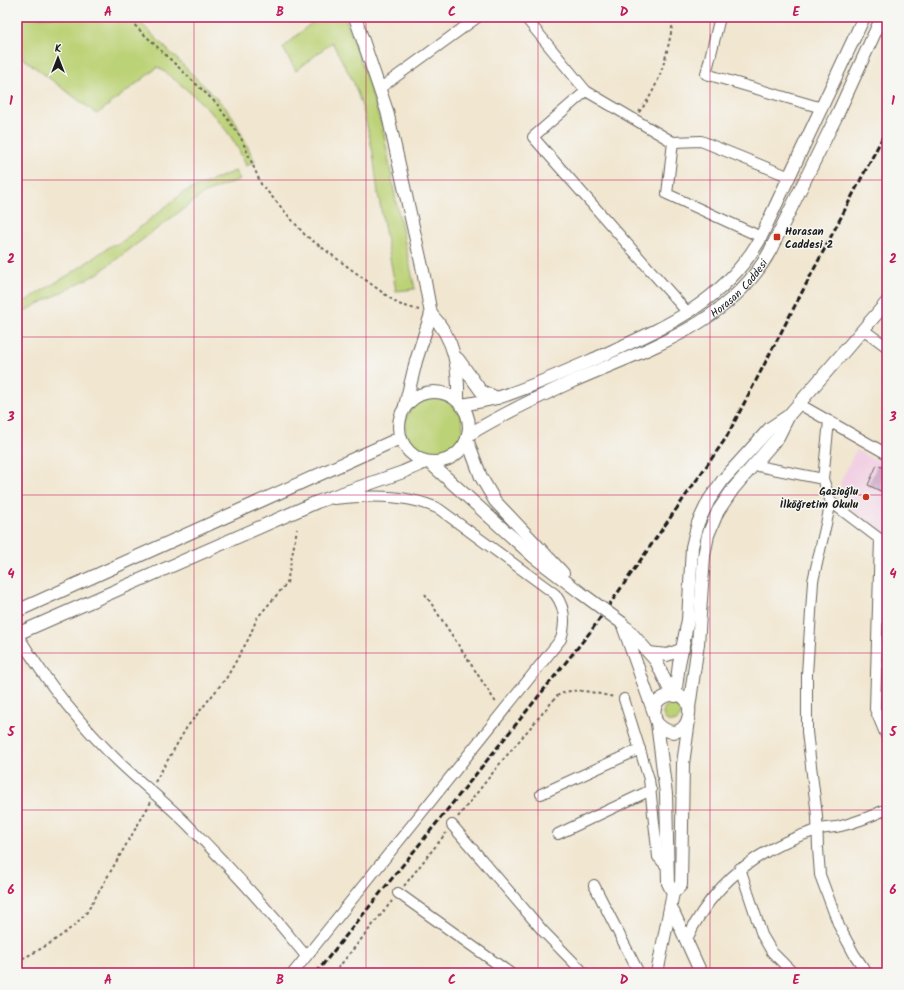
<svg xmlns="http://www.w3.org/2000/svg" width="904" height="990" font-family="Kalam,sans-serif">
  <rect width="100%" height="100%" fill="#f6f6f2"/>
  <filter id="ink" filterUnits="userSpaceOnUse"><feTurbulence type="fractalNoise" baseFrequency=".025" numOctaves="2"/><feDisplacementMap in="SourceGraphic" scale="8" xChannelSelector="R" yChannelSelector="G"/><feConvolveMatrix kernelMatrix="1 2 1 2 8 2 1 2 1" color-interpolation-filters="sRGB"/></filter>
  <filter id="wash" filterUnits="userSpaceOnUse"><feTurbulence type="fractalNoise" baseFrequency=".012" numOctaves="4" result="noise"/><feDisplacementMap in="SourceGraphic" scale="16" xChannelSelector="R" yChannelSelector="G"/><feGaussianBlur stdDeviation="0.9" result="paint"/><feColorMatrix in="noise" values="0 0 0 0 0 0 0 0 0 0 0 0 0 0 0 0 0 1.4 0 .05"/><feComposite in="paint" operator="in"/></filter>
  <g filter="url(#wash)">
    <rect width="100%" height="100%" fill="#f1e6d0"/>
    <path fill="#f1d0e3" d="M 856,450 L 887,465 L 887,537 L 851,511 L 840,483 Z"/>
    <g fill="#bcd276" stroke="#6c7749">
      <path d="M 17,17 L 135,17 L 225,107 L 233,117 L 255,162 L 246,166 C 231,125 192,92 158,67 L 97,114 L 17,54 Z"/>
      <path d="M 318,17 L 345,17 L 364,70 L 383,129 L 396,201 L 415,289 L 396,291 L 378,193 L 373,153 L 364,113 L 354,83 L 332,42 L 296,71 L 283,48 Z"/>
      <path d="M 235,171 L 240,179 L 203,194 L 97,274 L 17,315 L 17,293 L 25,301 L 70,274 L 112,245 L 119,244 L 184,192 Z"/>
      <circle cx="434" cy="427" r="29"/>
      <circle cx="672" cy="713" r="9"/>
    </g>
    <g id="blocks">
      <path fill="#c79bbf" d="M 877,465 L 887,469 L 887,494 L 868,485 Z"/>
    </g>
  </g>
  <g filter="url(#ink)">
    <use href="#blocks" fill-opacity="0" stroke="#67635b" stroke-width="1"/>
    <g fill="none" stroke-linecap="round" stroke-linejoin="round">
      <defs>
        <g id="minor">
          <path d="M 525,17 L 586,91 L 673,142 L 701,141 L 790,177"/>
          <path d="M 720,17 L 706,74 L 822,108"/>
          <path d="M 379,89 L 478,17"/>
          <path d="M 586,91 L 533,137 L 688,313"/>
          <path d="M 673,142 L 667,194 L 761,237"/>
          <path d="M 864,330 L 887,347"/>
          <path d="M 799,404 L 887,454"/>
          <path d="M 829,421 L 823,479 L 831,502 L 813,581 L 807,674 L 807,732 L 817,816 L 818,848 L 820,875 L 839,926 L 854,954 L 867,973"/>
          <path d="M 753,465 L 823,479"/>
          <path d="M 831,502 L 885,543"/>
          <path d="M 880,539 L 875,709 L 887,738"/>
          <path d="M 17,634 C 46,681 80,725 121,764 C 142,784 165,802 186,823 C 228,865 268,909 306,956"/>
          <path d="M 624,699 L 649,779 L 658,857 L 667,867"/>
          <path d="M 541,794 L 640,749"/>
          <path d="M 452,825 L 543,931 L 584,973"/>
          <path d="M 558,834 L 651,790"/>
          <path d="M 740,868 L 762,935 L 772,952 L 793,973"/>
          <path d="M 594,885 L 639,973"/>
          <path d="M 398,893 L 510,973"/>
          <path d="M 686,941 C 712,884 758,848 817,830 C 825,827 833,828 841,826 C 857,822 872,816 887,809"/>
          <path d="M 293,973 L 561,639 C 566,623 565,607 555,594 L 439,509 C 409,494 367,495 334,499"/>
        </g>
        <g id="tertiary">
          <path d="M 355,17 L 387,111 L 423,271 L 431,314 L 416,361 L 405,406"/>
          <path d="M 431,314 C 455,339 459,368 458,401"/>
          <path d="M 458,359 L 481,391 L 497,398"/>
          <circle cx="434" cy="427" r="35"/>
          <path d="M 461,405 C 473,403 485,401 497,398 C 532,387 567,371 601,356 C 665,327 721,304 759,241 L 864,17"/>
          <path id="s1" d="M 468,435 C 501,415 536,398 571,382 C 643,350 730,325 770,251 L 838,113 L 882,17"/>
          <path d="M 467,439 L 481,477 L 495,501 L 563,573"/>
          <path d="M 429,462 L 534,557 L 581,593"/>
          <path d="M 17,611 L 400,438"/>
          <path d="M 622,623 L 654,713"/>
          <path d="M 627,628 L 656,661 L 672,695"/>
          <path d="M 17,634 L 317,502 L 403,472 L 426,462"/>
          <path d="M 649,653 L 667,655 L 683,649"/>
          <path d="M 675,696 L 679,664 L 688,620 L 692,547 L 698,523 L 709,500 L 723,480 L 770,428 L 788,416"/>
          <path d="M 689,708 L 698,644 L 704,556 L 708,535 L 718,511 L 733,489 L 778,437 L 789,415 L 887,302"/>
          <path d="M 657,723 C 689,756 705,685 667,696 C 654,699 652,713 657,723 L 666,794 L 668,883 L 673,893"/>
          <path d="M 671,907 L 701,973"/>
          <path d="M 657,973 L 673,893 L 681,885 L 683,764 L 689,720"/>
        </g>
      </defs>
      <use href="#minor" stroke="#67635b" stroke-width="12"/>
      <use href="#tertiary" stroke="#67635b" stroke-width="14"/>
      <g stroke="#67635b" stroke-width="2" stroke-dasharray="3 3" stroke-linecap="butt">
        <path d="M 126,17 L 217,104 L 241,138 L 261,184 L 305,235 L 398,304 L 419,310"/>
        <path d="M 639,112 C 661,86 668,50 674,17"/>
        <path d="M 425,594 L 497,704"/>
        <path d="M 155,782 L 187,727 L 227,677 L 249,638 L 257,618 L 287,583 L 297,529"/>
        <path d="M 458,817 L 502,761 L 557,696 C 574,685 596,694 615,697"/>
        <path d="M 404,886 L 446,833"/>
        <path d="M 17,961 C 43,949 69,933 87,912 L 151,802"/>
        <path d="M 334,973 L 392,901"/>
      </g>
      <use href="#minor" stroke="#fff" stroke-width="10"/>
      <use href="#tertiary" stroke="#fff" stroke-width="12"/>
      <path stroke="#1c1c1c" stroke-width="3" stroke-dasharray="6 3" stroke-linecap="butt" d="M 316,973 L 591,631 L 726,438 L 887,129"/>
      <defs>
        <path id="tertiary-bridge" d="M 581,593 L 622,623"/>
      </defs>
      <use href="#tertiary-bridge" stroke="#67635b" stroke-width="14" stroke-linecap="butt"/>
      <use href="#tertiary-bridge" stroke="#fff" stroke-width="12"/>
    </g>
  </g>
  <path fill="none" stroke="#c2185b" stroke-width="1" stroke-opacity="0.55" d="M 194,17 L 194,973M 366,17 L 366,973M 538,17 L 538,973M 710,17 L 710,973M 17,180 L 887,180M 17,337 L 887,337M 17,495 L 887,495M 17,653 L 887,653M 17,810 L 887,810"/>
  <g fill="#c8321e" stroke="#f6f6f2" stroke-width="1.5">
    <rect x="773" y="233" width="8" height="8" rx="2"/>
    <circle cx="866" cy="497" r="4"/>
  </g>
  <g text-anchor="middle" stroke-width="3" stroke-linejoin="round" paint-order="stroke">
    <g font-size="11" font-weight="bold" fill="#1c1c1c" stroke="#f6f6f2" text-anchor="start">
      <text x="785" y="235">Horasan<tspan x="785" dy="13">Caddesi 2</tspan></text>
      <text x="858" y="495" text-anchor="end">Gazioğlu<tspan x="858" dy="13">İlköğretim Okulu</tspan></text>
    </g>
    <g font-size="11" fill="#1c1c1c" stroke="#f6f6f2">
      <text dy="4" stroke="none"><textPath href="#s1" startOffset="310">Horasan Caddesi</textPath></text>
    </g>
  </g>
  <rect width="904" height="990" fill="none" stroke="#f6f6f2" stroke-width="44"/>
  <g transform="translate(58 58)" stroke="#f6f6f2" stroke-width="3" paint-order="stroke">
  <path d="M0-3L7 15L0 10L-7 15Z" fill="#1c1c1c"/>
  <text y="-6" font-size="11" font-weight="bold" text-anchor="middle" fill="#1c1c1c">K</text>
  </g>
  <rect x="22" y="22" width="860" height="946" fill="none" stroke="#c2185b" stroke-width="1.5"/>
  <g font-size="13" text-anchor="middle" font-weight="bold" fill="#c2185b">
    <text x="108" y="16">A</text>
    <text x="280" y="16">B</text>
    <text x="452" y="16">C</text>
    <text x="624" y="16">D</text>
    <text x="796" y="16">E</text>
    <text x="11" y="105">1</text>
    <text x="893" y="105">1</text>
    <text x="11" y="263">2</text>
    <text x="893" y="263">2</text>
    <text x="11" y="421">3</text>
    <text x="893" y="421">3</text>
    <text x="11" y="578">4</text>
    <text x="893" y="578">4</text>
    <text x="11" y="736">5</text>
    <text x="893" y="736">5</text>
    <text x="11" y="894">6</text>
    <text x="893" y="894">6</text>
    <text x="108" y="984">A</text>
    <text x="280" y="984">B</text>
    <text x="452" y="984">C</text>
    <text x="624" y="984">D</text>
    <text x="796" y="984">E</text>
  </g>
</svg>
